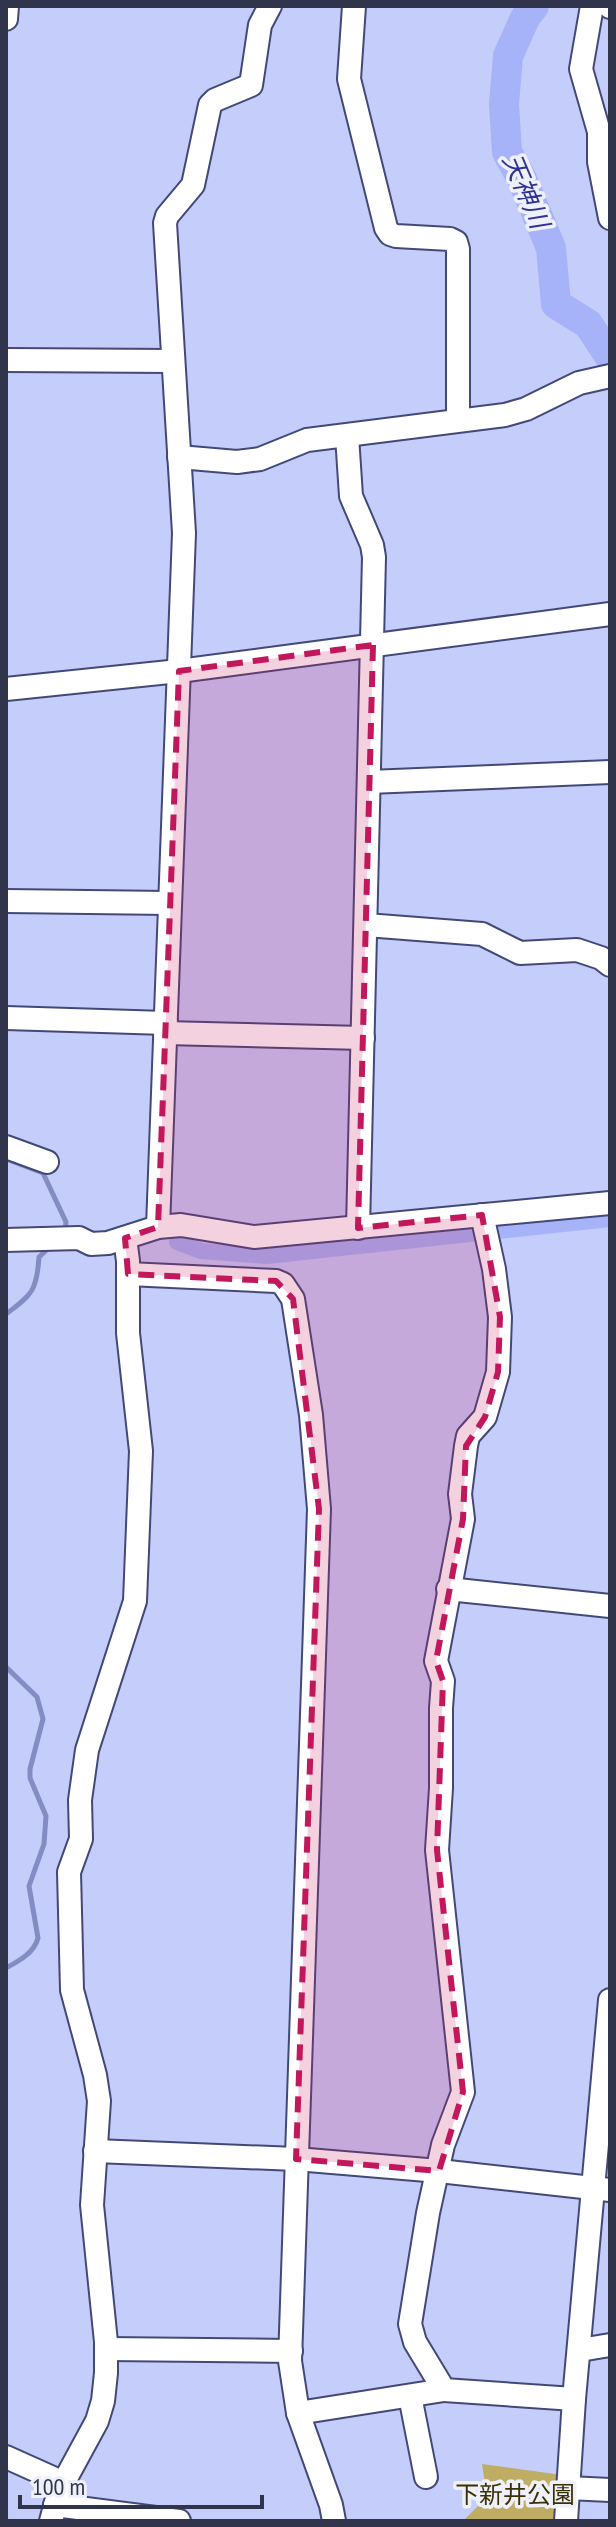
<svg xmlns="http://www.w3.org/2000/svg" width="616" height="2527" font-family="'PT Sans Narrow','Noto Sans JP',sans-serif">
  <rect width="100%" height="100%" fill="#c5cefa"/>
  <path fill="#bfad64" d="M 482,2464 L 562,2475 L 559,2521 L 463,2521 L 487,2497 Z"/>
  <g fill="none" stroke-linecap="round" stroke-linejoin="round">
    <g stroke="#838dc4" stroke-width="5">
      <path d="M 6,1159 L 43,1173 L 66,1222 L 65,1232"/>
      <path d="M 6,1314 C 32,1295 37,1290 39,1257 L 51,1246"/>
      <path d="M 6,1667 L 37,1697 L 43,1719 L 30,1769 L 30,1778 L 46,1816 L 44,1844 L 29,1886 L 38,1938 C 34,1953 19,1961 6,1968"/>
    </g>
    <path stroke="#a6b3f8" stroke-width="16" d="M 177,1242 L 201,1251 L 267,1256 L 610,1219"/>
    <path stroke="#a6b3f8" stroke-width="30" d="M 534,6 L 525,18 L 508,56 L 504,104 L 507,152 L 522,179 L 551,248 L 556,304 L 588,324 L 610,357"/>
    <defs>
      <g id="minor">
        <path d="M 354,6 L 349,79 L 386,228 L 390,234 L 396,236 L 450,239 L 456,242 L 458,249 L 458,420"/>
        <path d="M 592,6 L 581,69 L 599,132 L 599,162 L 610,218"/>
        <path d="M 609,6 L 610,7"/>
        <path d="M 6,19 L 7,6"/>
        <path d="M 6,360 L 172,361"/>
        <path d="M 347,436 L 351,496 L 372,545 L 374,557 L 358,1228"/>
        <path d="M 179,457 L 237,462 L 260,459 L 307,440 L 505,415 L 526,409 L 579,383 L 610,376"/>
        <path d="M 6,689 L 179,671 L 610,614"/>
        <path d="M 369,782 L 610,772"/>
        <path d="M 6,901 L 169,903"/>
        <path d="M 366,925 L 482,934 L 520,953 L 577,950 L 601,958 L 610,965"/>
        <path d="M 6,1018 L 166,1023"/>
        <path d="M 165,1033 L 363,1038"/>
        <path d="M 6,1147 L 47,1162"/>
        <path d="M 482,1215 L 494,1269 L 500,1317 L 498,1372 L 485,1417 L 468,1436 L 466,1446 L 460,1494 L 463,1519 L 436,1661 L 443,1681 L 441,1708 L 441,1788 L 437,1850 L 463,2092 L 443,2145 L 428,2213 L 410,2324 L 415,2342 L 444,2390 L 574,2399"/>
        <path d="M 158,1227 L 184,533 L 165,223 L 167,216 L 193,185 L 210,105 L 215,100 L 251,85 L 260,25 L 270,6"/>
        <path d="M 6,1240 L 79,1238 L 91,1244 L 108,1243 L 158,1227 L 181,1225 L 254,1237 L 610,1203"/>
        <path d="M 128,1274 L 276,1281 L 283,1284 L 293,1299 L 311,1415 L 319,1509 L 290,2361 L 298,2413 L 331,2505 L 334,2521"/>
        <path d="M 448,1589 L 610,1606"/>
        <path d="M 95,2151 L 296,2159 L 439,2171 L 610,2190"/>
        <path d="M 106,2349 L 291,2351"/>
        <path d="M 580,2350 L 610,2345"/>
        <path d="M 410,2396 L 426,2477"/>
        <path d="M 298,2413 L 444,2390"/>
        <path d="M 6,2457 L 64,2483"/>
        <path d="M 568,2488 L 610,2490"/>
        <path d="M 55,2505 L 179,2521"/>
        <path d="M 51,2521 L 59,2491 L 97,2421 L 103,2401 L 106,2373 L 106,2342 L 92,2205 L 99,2101 L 95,2075 L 72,1990 L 69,1872 L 81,1839 L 80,1800 L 87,1750 L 135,1601 L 141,1451 L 128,1333 L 128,1261 L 125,1238"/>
        <path d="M 566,2521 L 574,2399 L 610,2000"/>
      </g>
    </defs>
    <use href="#minor" stroke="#424978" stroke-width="26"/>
    <use href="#minor" stroke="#fff" stroke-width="22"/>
  </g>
  <path fill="#c2185b" fill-opacity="0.2" stroke="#c2185b" stroke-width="6" stroke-dasharray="16 10" stroke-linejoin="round" d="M 373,645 L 358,1228 L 482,1215 L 500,1317 L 498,1372 L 485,1417 L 466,1446 L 463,1519 L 436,1661 L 443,1681 L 437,1850 L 463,2092 L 439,2171 L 296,2159 L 319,1509 L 293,1299 L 276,1281 L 128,1274 L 125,1238 L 158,1227 L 179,671 Z"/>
  <g text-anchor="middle" stroke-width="7" stroke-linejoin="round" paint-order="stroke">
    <g font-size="24" fill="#3a3002" stroke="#eef1fc">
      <text x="515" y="2503">下新井公園</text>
    </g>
    <g font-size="26" font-style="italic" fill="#323393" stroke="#eef1fc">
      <text transform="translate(526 191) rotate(67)" y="9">天神川</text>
    </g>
  </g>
  <rect width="616" height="2527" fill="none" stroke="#30354b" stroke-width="16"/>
  <path d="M20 2495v12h242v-12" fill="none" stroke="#30354b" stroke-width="4"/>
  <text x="32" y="2495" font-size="24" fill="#30354b" stroke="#eef1fc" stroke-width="6" paint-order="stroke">100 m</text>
</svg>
